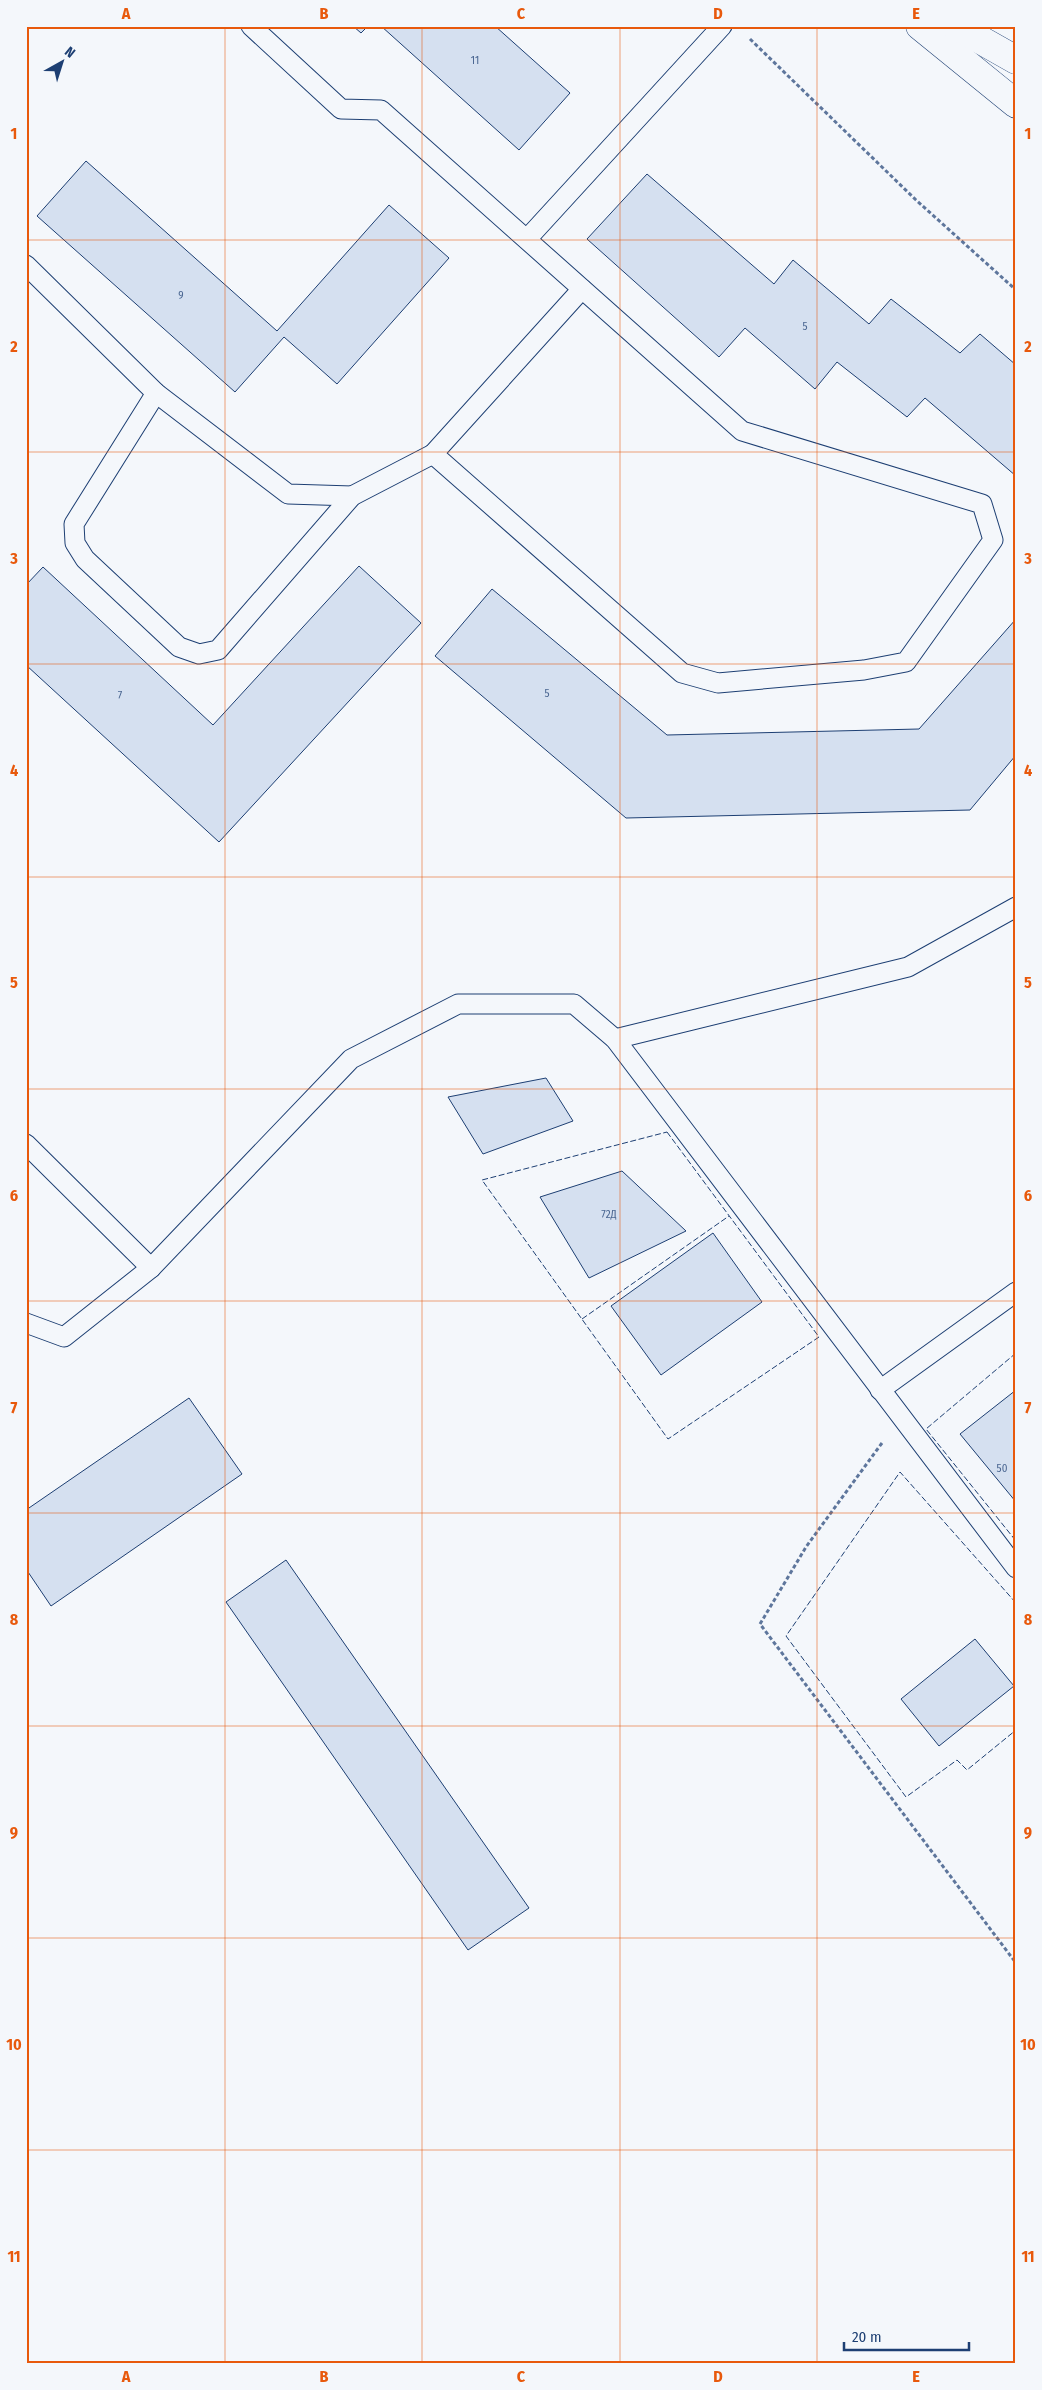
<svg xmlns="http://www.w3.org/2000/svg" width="1042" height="2390" font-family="'Fira Sans Condensed',sans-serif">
  <rect width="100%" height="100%" fill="#f4f7fb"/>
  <g fill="#d5e0f0" stroke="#1d3f73">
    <path d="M 353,26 L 368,26 L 361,33 Z"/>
    <path d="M 381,26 L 495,26 L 570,93 L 519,150 Z"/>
    <path d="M 86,161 L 277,331 L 389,205 L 449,258 L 337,384 L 284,337 L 235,392 L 37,216 Z"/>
    <path d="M 647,174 L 774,284 L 793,260 L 869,324 L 891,299 L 960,353 L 980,334 L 1016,365 L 1016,476 L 925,398 L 907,417 L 837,362 L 815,389 L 745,328 L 719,357 L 587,239 Z"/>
    <path d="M 359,566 L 421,623 L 219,842 L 26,665 L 26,585 L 43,567 L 213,725 Z"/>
    <path d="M 492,589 L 667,735 L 919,729 L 1016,619 L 1016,755 L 970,810 L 626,818 L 435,656 Z"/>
    <path d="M 546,1078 L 573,1121 L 483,1154 L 448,1097 Z"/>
    <path d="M 622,1171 L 686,1231 L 589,1278 L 540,1197 Z"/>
    <path d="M 713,1233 L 762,1302 L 661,1375 L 611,1306 Z"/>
    <path d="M 1016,1390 L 1016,1502 L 960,1434 Z"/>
    <path d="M 189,1398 L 242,1474 L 51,1606 L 26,1569 L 26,1510 Z"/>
    <path d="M 286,1560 L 529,1908 L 468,1950 L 226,1602 Z"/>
    <path d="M 975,1639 L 1014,1686 L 939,1746 L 901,1699 Z"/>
  </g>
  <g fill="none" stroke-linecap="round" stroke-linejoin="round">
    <defs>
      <g id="lane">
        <path d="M 527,239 L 722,26"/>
        <path d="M 26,265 L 156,393 L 288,494 L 352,496"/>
        <path d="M 156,393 L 74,524 L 75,543 L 85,559 L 179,647 L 199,654 L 218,650 L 352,496 L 433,454 L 682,673 L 718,683 L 864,670 L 906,662 L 993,540 L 982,504 L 742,431 L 381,110 L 341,109 L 251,26"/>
        <path d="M 433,454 L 582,289"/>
        <path d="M 615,1039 L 908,967 L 1016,907"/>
        <path d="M 26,1144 L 151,1268"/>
        <path d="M 26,1323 L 64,1337 L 151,1268 L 351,1059 L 458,1004 L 574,1004 L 615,1039 L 1016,1568"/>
        <path d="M 880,1390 L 1016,1292"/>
      </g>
      <g id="secondary">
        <path d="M 920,26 L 1016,104"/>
        <path d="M 956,26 L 1016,60"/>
      </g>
    </defs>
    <use href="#lane" stroke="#1d3f73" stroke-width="21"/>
    <use href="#secondary" stroke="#1d3f73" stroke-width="29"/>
    <g stroke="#5e769c" stroke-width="3" stroke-dasharray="4 2.5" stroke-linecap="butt">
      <path d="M 750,39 L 916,200 L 1016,290"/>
      <path d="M 882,1443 L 806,1547 L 760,1624 L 1016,1963"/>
    </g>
    <use href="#lane" stroke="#f4f7fb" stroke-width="19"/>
    <use href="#secondary" stroke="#f4f7fb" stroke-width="28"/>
    <g stroke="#1d3f73" stroke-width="1" stroke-dasharray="6 2.5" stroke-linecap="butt">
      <path d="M 667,1132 L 819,1337 L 668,1439 L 482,1180 Z"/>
      <path d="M 582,1319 L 729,1216"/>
      <path d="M 1016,1353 L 926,1429 L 1016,1541"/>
      <path d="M 1016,1603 L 900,1472 L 786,1636 L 906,1797 L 957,1760 L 967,1770 L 1016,1730"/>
    </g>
  </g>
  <path fill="none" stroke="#e8590c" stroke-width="1" stroke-opacity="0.55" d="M 225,26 L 225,2364M 422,26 L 422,2364M 620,26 L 620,2364M 817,26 L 817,2364M 26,240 L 1016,240M 26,452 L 1016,452M 26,664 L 1016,664M 26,877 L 1016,877M 26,1089 L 1016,1089M 26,1301 L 1016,1301M 26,1513 L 1016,1513M 26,1726 L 1016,1726M 26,1938 L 1016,1938M 26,2150 L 1016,2150"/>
  <g text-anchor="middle" stroke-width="4" stroke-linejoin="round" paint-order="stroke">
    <g font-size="11" fill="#4b6792">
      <text x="475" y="64">11</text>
      <text x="181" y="299">9</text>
      <text x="805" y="330">5</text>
      <text x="547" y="697">5</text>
      <text x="120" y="699">7</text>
      <text x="609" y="1218">72Д</text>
      <text x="1002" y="1472">50</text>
    </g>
  </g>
  <rect width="1042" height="2390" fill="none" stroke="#f4f7fb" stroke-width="55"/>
  <g transform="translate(62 62) rotate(39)" stroke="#f4f7fb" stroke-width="4" paint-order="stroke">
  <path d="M0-4L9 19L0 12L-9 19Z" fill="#1d3f73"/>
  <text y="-8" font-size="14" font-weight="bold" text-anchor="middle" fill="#1d3f73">N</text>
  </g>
  <path d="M844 2342v8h125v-8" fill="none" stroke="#1d3f73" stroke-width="2.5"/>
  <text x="852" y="2342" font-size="15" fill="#1d3f73" stroke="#f4f7fb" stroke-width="4" paint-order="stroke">20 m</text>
  <rect x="28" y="28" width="986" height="2334" fill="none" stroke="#e8590c" stroke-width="2"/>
  <g font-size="16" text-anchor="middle" font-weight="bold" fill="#e8590c">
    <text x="126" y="19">A</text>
    <text x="324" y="19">B</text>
    <text x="521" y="19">C</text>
    <text x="718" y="19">D</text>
    <text x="916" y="19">E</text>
    <text x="14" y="139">1</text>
    <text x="1028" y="139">1</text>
    <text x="14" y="352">2</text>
    <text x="1028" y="352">2</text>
    <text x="14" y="564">3</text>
    <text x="1028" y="564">3</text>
    <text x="14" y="776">4</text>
    <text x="1028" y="776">4</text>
    <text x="14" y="988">5</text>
    <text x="1028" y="988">5</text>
    <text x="14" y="1201">6</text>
    <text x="1028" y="1201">6</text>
    <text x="14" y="1413">7</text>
    <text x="1028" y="1413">7</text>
    <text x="14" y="1625">8</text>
    <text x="1028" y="1625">8</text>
    <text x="14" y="1838">9</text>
    <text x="1028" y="1838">9</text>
    <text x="14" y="2050">10</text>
    <text x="1028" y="2050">10</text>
    <text x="14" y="2262">11</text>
    <text x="1028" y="2262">11</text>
    <text x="126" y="2382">A</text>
    <text x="324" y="2382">B</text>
    <text x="521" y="2382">C</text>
    <text x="718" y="2382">D</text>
    <text x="916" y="2382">E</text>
  </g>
</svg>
